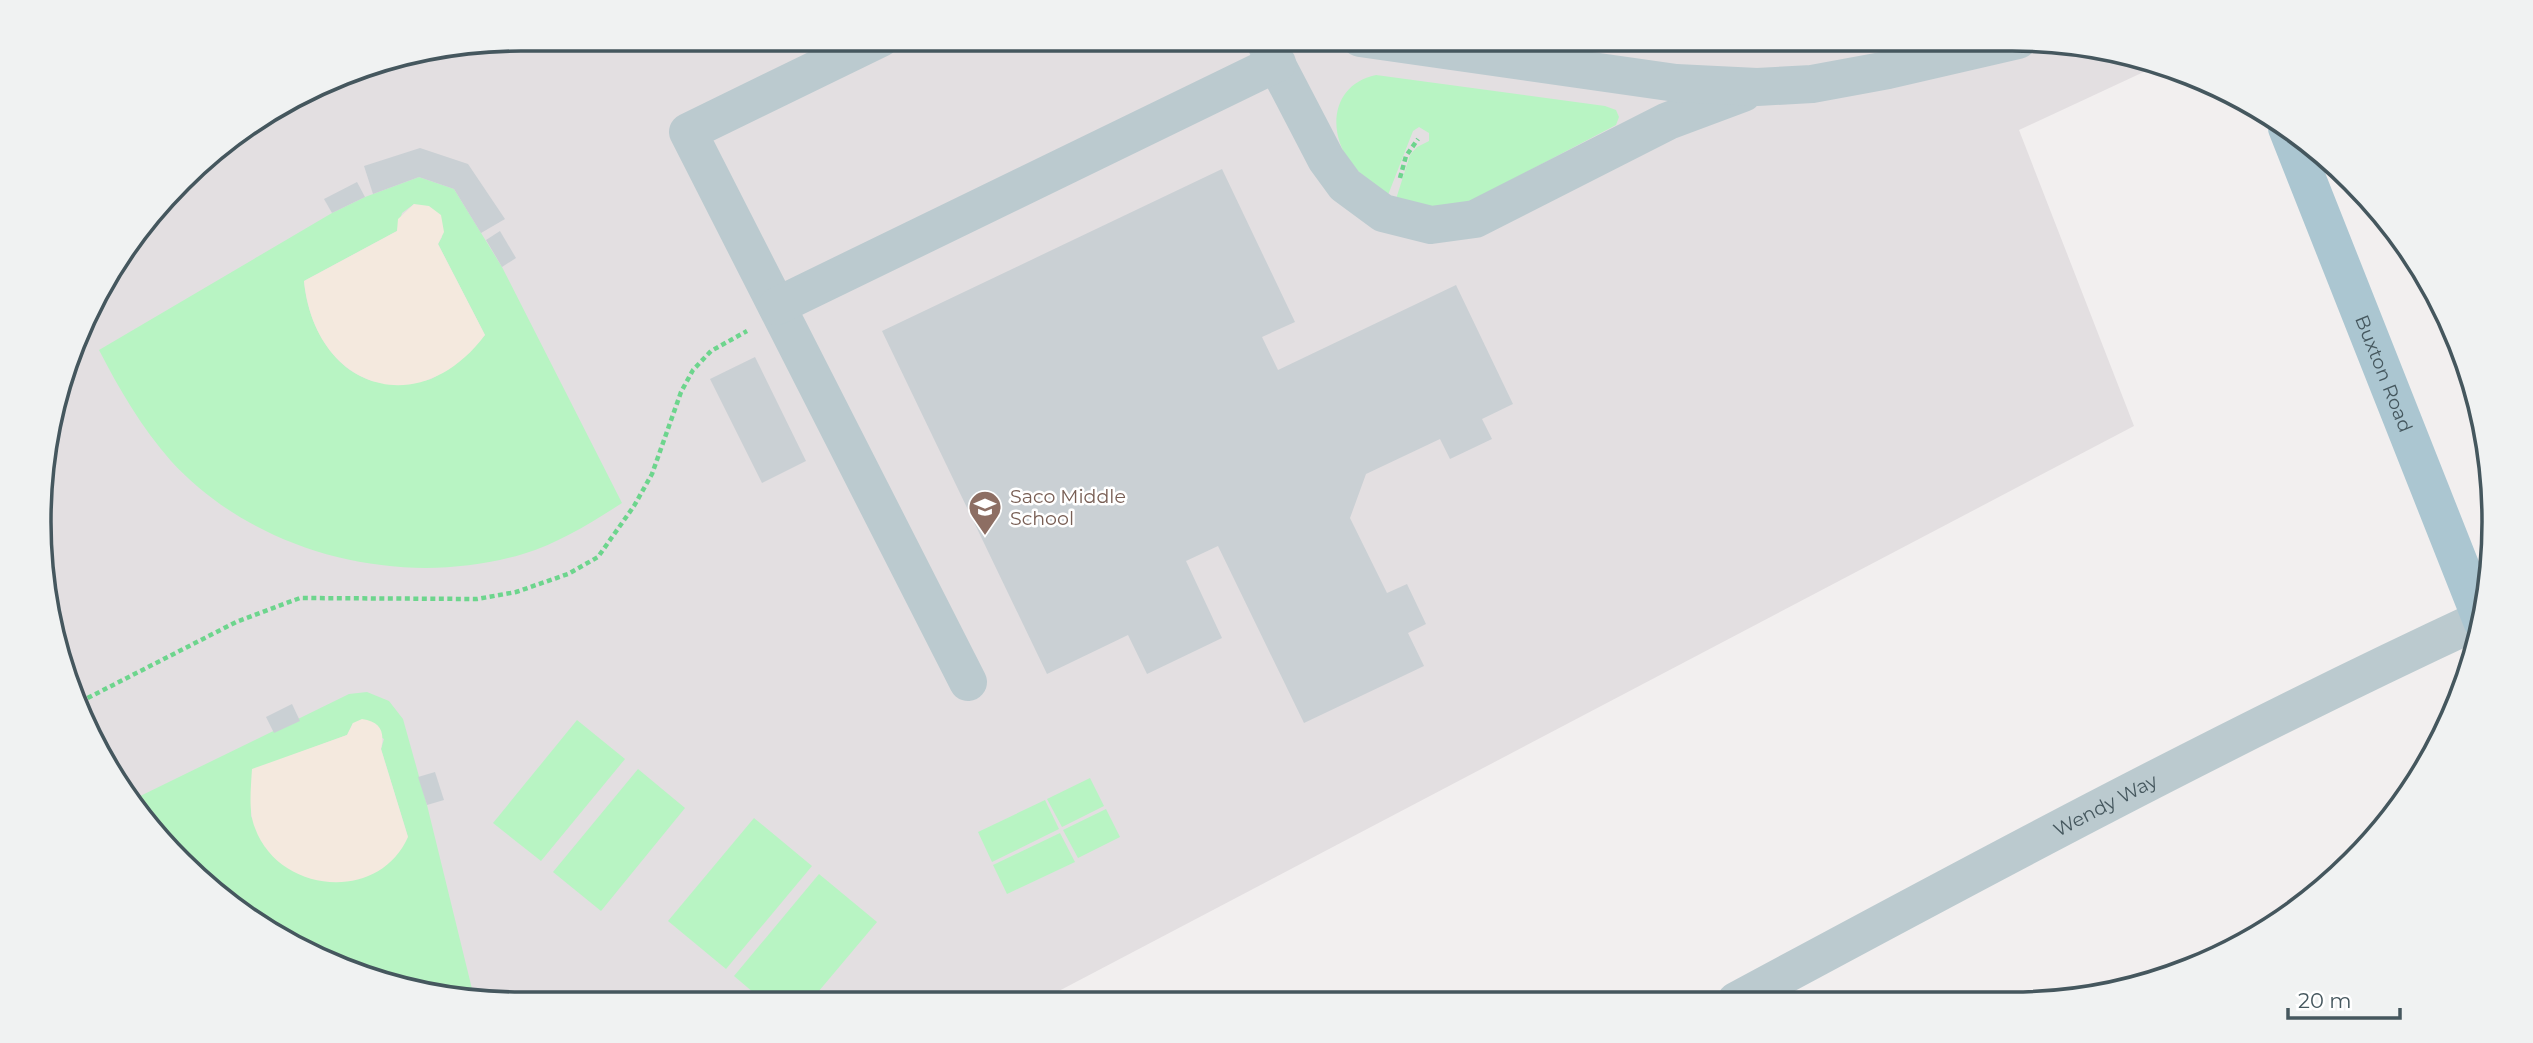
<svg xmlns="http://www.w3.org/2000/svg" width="2533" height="1043" font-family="Montserrat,sans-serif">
  <rect width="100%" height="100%" fill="#f2efef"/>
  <path fill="#e3dfe1" d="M 522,38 L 2011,38 L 2163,63 L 2019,130 L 2134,426 L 1036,1003 L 522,1004 L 367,979 L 227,904 L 159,840 L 103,763 L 48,615 L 43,458 L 64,367 L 103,280 L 203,158 L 280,103 L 366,64 Z"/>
  <g fill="#b8f4c3" fill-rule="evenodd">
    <path d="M 1376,75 L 1605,106 L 1616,110 L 1619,117 L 1616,125 L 1469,202 L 1430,207 L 1396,199 L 1410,155 L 1417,147 L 1429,141 L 1429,133 L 1419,127 L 1413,131 L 1388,195 C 1375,185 1360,175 1350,162 C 1326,129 1333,84 1376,75 Z"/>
    <path d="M 419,177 L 454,189 L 502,267 L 622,503 C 591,523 559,543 523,554 C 403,590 257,555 171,461 C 142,428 119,389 99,350 L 332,213 L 365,197 ZM 414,204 L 442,237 L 438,244 L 485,335 C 470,346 447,372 431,379 C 425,381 416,381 409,382 C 347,394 309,336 304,281 L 397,231 L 402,213 Z"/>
    <path d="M 367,692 L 389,701 L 403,719 L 427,805 L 474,997 L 367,979 L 227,904 L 159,840 L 130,801 L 349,694 ZM 353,723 L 384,739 L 381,749 L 408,837 L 265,847 L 251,816 L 252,770 L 347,735 Z"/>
    <path d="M 577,720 L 625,759 L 541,861 L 493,823 Z"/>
    <path d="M 638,769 L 685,808 L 601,911 L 553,872 Z"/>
    <path d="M 1090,778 L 1104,806 L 1062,827 L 1047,799 Z"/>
    <path d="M 1045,800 L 1059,829 L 992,862 L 978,832 Z"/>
    <path d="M 1106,809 L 1120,837 L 1078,858 L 1063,830 Z"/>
    <path d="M 754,818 L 812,866 L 726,969 L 668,921 Z"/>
    <path d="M 1060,833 L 1075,862 L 1007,894 L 993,865 Z"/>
    <path d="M 819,874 L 877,922 L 808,1004 L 767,1004 L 734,976 Z"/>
  </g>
  <g fill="#f4e9de">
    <path d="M 414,204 L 429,206 L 441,215 L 444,232 L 438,244 L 485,335 C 419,423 315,389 304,281 L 397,231 L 398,219 Z"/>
    <path d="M 362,719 C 381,722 385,732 381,749 L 408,837 C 379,903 279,894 255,828 C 248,811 251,788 252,769 L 347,735 L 353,723 Z"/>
  </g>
  <g fill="#cad0d4">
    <path d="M 420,148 L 468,164 L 505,219 L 481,233 L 454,189 L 419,177 L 373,194 L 364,166 Z"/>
    <path d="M 1222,169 L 1295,322 L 1262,337 L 1278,370 L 1456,285 L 1513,404 L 1482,419 L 1492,439 L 1450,459 L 1440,439 L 1366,474 L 1350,518 L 1387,593 L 1407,584 L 1426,624 L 1408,633 L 1424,666 L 1304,723 L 1218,546 L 1186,561 L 1222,638 L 1147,674 L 1128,635 L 1047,674 L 882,331 Z"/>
    <path d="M 357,182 L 365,197 L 332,213 L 324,199 Z"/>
    <path d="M 500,231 L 516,258 L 502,267 L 486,240 Z"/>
    <path d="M 755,357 L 806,461 L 762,483 L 710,379 Z"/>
    <path d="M 292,704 L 300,721 L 274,733 L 266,717 Z"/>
    <path d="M 435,772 L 444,800 L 427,805 L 418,777 Z"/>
  </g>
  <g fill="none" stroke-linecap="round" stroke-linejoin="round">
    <g stroke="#6dd58d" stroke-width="4.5" stroke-dasharray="5 3.5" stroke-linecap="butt">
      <path d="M 1400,178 L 1406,156 L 1418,139"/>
      <path d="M 80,702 L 236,622 L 300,598 L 477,599 L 516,592 L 568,574 L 598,557 L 634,506 L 652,474 L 681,392 L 693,370 L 711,351 L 747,331"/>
    </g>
    <g stroke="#bbcacf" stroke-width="38">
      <path d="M 881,38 L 688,132 L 968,682"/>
      <path d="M 1263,38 L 1326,159 L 1345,185 L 1383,213 L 1431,225 L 1475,219 L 1668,121 L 1743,93"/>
      <path d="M 1360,38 L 1676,83 L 1757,87 L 1812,84 L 1888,70 L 2018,40"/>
      <path d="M 777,306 L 1277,63"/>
      <path id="s1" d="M 1736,1001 C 1983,868 2227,737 2481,619"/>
    </g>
    <path stroke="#abc6d1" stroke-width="38" id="s2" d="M 2287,128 L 2482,621"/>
  </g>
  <defs>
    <symbol id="school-pin" viewBox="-11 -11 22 30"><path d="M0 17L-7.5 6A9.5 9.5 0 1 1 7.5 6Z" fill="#8d6e63" stroke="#fff"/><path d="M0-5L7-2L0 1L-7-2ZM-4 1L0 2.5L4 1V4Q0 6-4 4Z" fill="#fff"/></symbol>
  </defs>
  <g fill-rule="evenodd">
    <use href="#school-pin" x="966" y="488" width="38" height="52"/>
  </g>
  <g text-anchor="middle" stroke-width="5" stroke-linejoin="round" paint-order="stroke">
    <g font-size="19" fill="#45575e" stroke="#fff">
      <text dy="7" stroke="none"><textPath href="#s2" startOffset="264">Buxton Road</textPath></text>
      <text dy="7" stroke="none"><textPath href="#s1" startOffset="418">Wendy Way</textPath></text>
    </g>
    <g font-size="19" fill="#785e54" stroke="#fff" text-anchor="start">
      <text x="1010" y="503">Saco Middle<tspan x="1010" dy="22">School</tspan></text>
    </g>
  </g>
  <path d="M0 0H2533V1043H0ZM521 51H2012A470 470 0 0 1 2482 521V522A470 470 0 0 1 2012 992H521A470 470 0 0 1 51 522V521A470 470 0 0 1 521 51Z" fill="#f0f2f2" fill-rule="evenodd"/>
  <path fill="none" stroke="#45575e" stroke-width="3.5" d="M521 51H2012A470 470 0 0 1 2482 521V522A470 470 0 0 1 2012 992H521A470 470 0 0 1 51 522V521A470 470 0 0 1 521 51Z"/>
  <path d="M2288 1008v10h112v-10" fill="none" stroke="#45575e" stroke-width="3.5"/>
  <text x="2298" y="1008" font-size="21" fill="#45575e" stroke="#ffffff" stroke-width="5" paint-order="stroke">20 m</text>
</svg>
